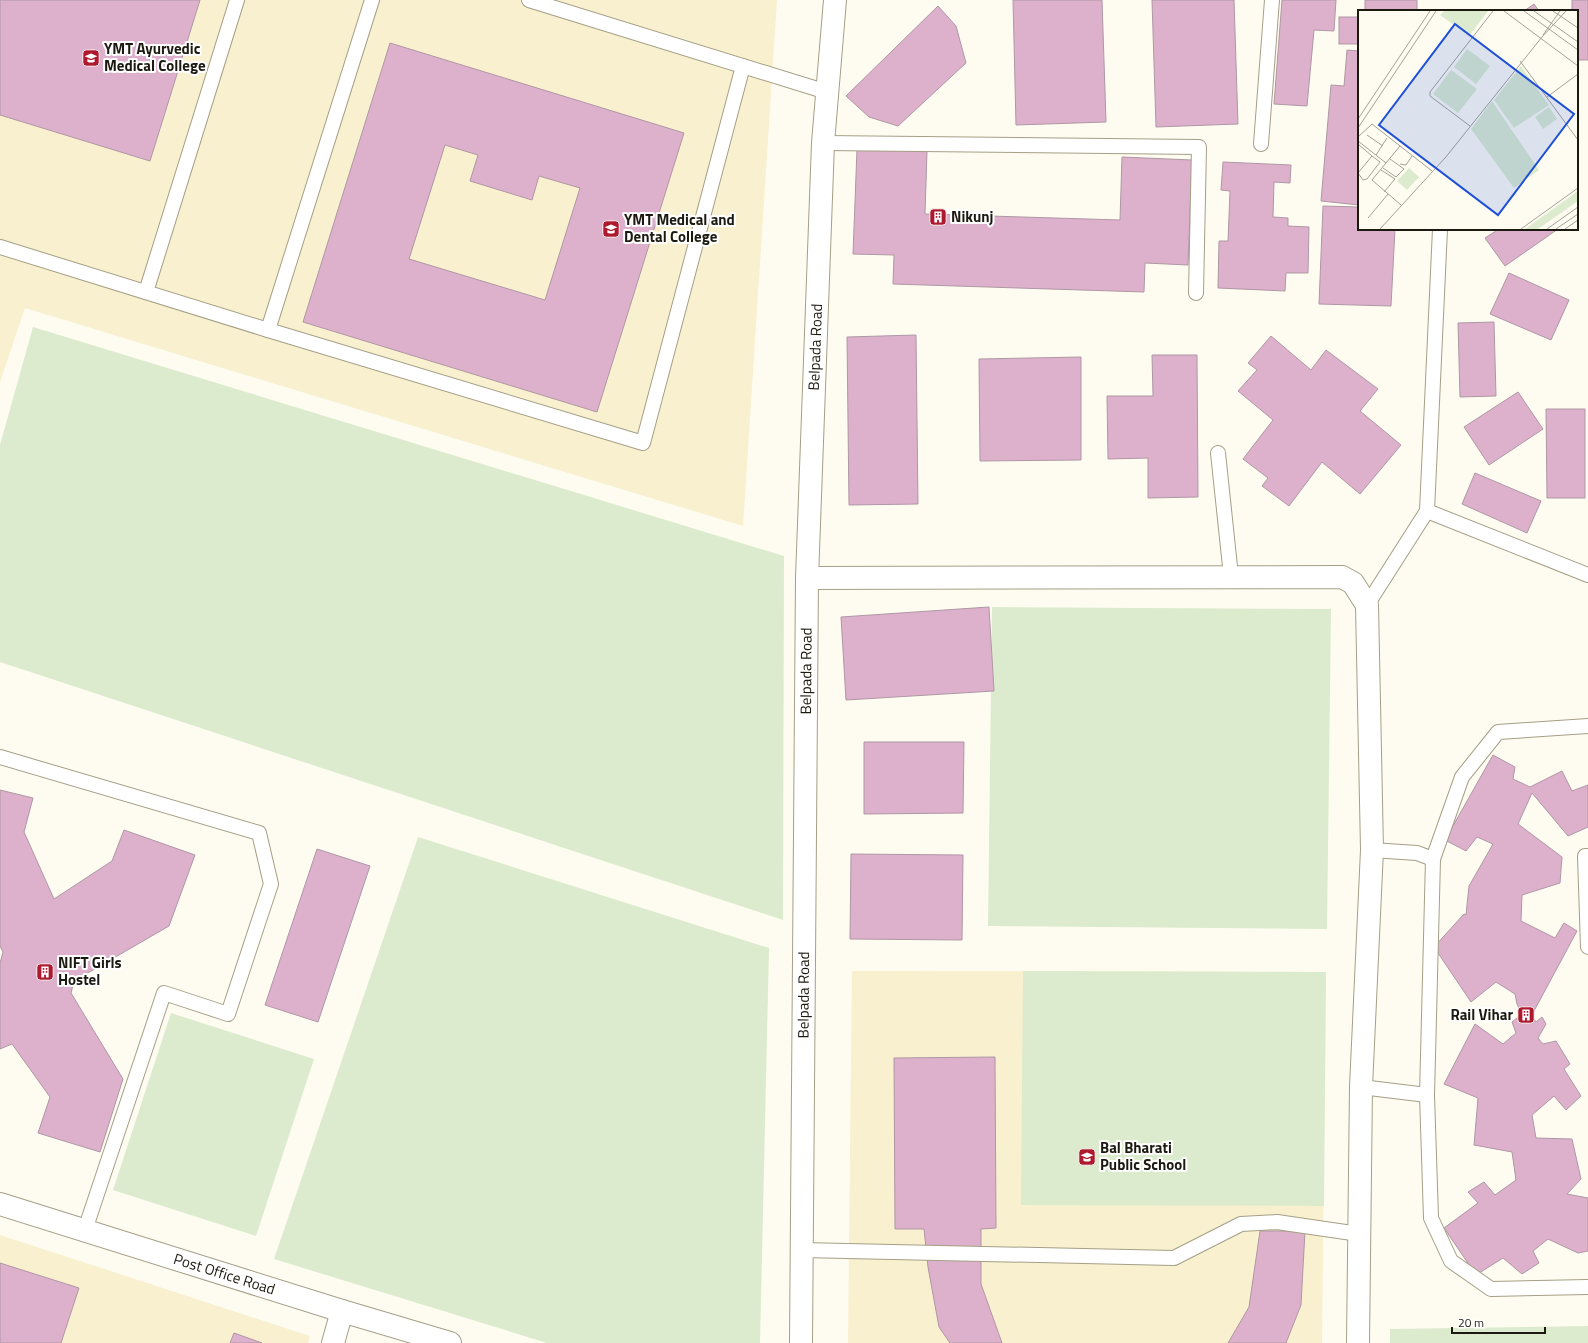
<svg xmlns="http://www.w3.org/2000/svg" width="1588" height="1343" font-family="'Titillium Web',sans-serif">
  <rect width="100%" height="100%" fill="#fefcf1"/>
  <g fill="#f8f0ce">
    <path d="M 0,0 L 777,0 L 743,526 L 25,308 L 0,382 Z"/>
    <path d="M 852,971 L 1326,972 L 1322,1343 L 848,1343 Z"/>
    <path d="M 0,1235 L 310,1336 L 308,1343 L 0,1343 Z"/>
  </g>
  <g fill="#dcebcd">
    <path d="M 33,327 L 784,556 L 783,920 L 0,662 L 0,445 Z"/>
    <path d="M 992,607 L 1331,609 L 1327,929 L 988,926 Z"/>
    <path d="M 418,837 L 769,948 L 760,1343 L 547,1343 L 274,1259 Z"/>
    <path d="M 1023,971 L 1326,972 L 1324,1206 L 1021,1205 Z"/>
    <path d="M 171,1013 L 314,1059 L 256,1236 L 113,1190 Z"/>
    <path d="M 1588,1326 L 1588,1343 L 1390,1343 L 1390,1329 Z"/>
  </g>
  <g fill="#ddb1cb" stroke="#af97a5" fill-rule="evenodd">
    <path d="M 0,0 L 200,0 L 150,161 L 0,115 Z"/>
    <path d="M 1013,0 L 1102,0 L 1106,122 L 1016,125 Z"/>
    <path d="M 1152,0 L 1234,0 L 1238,124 L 1156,127 Z"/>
    <path d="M 1282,0 L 1336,0 L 1334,31 L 1314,30 L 1307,106 L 1274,104 Z"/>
    <rect x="1365" y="0" width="52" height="11"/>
    <path d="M 1572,0 L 1588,0 L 1588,60 L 1577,60 L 1577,11 L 1572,11 Z"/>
    <path d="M 1534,4 L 1539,11 L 1524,11 Z"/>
    <path d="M 938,6 L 956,26 L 966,63 L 898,126 L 869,117 L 846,96 Z"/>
    <rect x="1339" y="17" width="20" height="27"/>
    <path d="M 390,43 L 684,133 L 597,412 L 303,322 ZM 445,145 L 478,155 L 470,181 L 532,200 L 539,176 L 580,188 L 545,300 L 409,259 Z"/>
    <path d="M 1347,50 L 1359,51 L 1359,205 L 1321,201 L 1331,85 L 1344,86 Z"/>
    <path d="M 857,149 L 927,151 L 925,214 L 1120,220 L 1122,157 L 1192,160 L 1188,265 L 1145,263 L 1144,292 L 893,284 L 894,255 L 853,254 Z"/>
    <path d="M 1223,162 L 1291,165 L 1290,183 L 1274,182 L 1273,217 L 1288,218 L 1288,226 L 1309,227 L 1308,273 L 1286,273 L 1285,291 L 1218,288 L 1219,241 L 1228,241 L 1230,191 L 1221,190 Z"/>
    <path d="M 1323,206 L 1359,207 L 1359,229 L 1395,229 L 1391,306 L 1319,304 Z"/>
    <path d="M 1499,229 L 1558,229 L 1505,266 L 1485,238 Z"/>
    <path d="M 1509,273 L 1569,300 L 1551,340 L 1490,314 Z"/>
    <path d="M 1494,322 L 1496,396 L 1460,397 L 1458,323 Z"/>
    <path d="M 916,335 L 918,504 L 849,505 L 847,337 Z"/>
    <path d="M 1271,336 L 1311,370 L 1326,350 L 1378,389 L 1360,411 L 1401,445 L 1360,494 L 1322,462 L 1289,506 L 1262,486 L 1268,478 L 1243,459 L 1273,420 L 1238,391 L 1257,370 L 1248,363 Z"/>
    <path d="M 1152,355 L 1197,355 L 1198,497 L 1148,498 L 1148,458 L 1108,459 L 1107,396 L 1153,396 Z"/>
    <path d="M 1081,357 L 1081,460 L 980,461 L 979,359 Z"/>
    <path d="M 1518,392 L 1543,429 L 1489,465 L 1464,427 Z"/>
    <path d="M 1546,409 L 1585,409 L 1585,498 L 1547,498 Z"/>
    <path d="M 1475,473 L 1541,501 L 1527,533 L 1462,504 Z"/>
    <path d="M 989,607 L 994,691 L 846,700 L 841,617 Z"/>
    <path d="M 864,742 L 964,742 L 963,813 L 864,814 Z"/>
    <path d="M 1493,755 L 1515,767 L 1513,779 L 1530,787 L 1562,771 L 1572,791 L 1588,785 L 1588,827 L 1568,836 L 1532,793 L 1518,824 L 1562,857 L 1560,883 L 1522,895 L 1521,921 L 1555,938 L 1564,923 L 1577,931 L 1534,1011 L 1530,1013 L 1536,1022 L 1542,1017 L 1546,1024 L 1538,1038 L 1543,1044 L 1556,1041 L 1570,1064 L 1564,1069 L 1581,1096 L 1566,1110 L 1554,1096 L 1532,1115 L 1536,1138 L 1572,1139 L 1581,1179 L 1567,1194 L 1588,1198 L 1588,1251 L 1578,1253 L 1548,1239 L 1533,1251 L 1539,1263 L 1522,1274 L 1503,1258 L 1476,1275 L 1444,1228 L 1478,1203 L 1468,1192 L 1484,1182 L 1495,1195 L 1516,1180 L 1512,1152 L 1474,1145 L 1478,1098 L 1444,1084 L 1475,1024 L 1503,1044 L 1516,1033 L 1512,1022 L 1522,1014 L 1517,1004 L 1515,994 L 1496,982 L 1471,1002 L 1434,947 L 1464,914 L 1466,915 L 1469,886 L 1493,844 L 1477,837 L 1466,851 L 1445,840 Z"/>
    <path d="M 0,790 L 33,798 L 24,832 L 54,899 L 112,861 L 124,830 L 195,855 L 169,926 L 74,981 L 71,993 L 123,1079 L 100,1152 L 38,1133 L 50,1097 L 12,1044 L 0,1049 L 0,963 L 3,952 L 0,946 Z"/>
    <path d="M 317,849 L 370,866 L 318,1022 L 265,1005 Z"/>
    <path d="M 851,854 L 963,855 L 962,940 L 850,939 Z"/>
    <path d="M 995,1057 L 996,1228 L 981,1229 L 981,1284 L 1002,1343 L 950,1343 L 939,1327 L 928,1267 L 924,1229 L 895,1229 L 894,1058 Z"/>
    <path d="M 1260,1231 L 1305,1231 L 1301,1305 L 1286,1343 L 1228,1343 L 1249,1307 Z"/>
    <path d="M 0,1263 L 79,1288 L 61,1343 L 0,1343 Z"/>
    <path d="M 234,1333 L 262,1343 L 230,1343 Z"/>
  </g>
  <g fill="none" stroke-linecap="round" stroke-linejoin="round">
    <defs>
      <g id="lane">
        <path d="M 529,0 L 827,92"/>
        <path d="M 823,143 L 1199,147 L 1196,293"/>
        <path d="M 1261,144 L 1272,0"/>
        <path d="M 0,247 L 268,330 L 372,0"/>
        <path d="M 146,292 L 237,0"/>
        <path d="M 268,330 L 643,443 L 743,66"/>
        <path d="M 1218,453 L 1231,576"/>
        <path d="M 1427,511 L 1588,575"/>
        <path d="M 1367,605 L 1427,511 L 1440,229"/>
        <path d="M 1588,726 L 1498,732 L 1462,777 L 1433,859 L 1427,1095 L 1431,1218 L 1451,1261 L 1491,1289 L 1588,1287"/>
        <path d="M 0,757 L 259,833 L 271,884 L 228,1014 L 164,993 L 85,1230"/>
        <path d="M 1372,850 L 1417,853 L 1433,859"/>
        <path d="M 1588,856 L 1585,856 L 1588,947"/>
        <path d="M 1361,1087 L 1427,1095"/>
        <path d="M 801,1250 L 1174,1258 L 1241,1224 L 1277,1222 L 1359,1234"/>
      </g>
      <g id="street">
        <path d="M 807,578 L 1342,577 L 1353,583 L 1367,605 L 1372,850 L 1361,1087 L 1358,1343"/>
        <path d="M 333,1343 L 342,1311"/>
      </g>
      <g id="secondary">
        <path id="s1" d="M 0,1204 L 342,1311 L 450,1343"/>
        <path id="s2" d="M 801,1343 L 807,578 L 823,143 L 835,0"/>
      </g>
    </defs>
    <use href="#lane" stroke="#a59f86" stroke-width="16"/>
    <use href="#street" stroke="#a59f86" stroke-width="24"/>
    <use href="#secondary" stroke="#a59f86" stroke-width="24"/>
    <use href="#lane" stroke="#fff" stroke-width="14"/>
    <use href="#street" stroke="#fff" stroke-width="22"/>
    <use href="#secondary" stroke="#fff" stroke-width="22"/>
  </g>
  <defs>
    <symbol id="university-square" viewBox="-11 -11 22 22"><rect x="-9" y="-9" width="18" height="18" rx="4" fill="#ad192e" stroke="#fff"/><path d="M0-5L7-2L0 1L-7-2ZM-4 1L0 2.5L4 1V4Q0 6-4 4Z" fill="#fff"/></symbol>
    <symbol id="building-square" viewBox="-11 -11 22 22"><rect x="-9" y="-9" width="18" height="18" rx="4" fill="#ad192e" stroke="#fff"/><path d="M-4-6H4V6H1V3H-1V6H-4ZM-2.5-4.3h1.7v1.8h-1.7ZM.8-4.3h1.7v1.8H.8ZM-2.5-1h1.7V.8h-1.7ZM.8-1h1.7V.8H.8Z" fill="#fff"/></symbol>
    <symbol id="school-square" viewBox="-11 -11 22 22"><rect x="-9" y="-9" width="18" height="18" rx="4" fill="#ad192e" stroke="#fff"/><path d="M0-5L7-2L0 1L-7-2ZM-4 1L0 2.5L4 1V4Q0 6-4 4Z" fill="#fff"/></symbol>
  </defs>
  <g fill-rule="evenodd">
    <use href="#university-square" x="81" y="48" width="20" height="20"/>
    <use href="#building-square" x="928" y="207" width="20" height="20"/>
    <use href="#university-square" x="601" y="219" width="20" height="20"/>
    <use href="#building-square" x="35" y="962" width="20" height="20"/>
    <use href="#building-square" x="1516" y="1005" width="20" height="20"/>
    <use href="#school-square" x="1077" y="1147" width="20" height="20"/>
  </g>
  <g text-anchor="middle" stroke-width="4" stroke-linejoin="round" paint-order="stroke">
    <g font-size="15" font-weight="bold" fill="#1c1a10" stroke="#fff" text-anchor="start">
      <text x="104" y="54">YMT Ayurvedic<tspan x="104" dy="17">Medical College</tspan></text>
      <text x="951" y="222">Nikunj</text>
      <text x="624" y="225">YMT Medical and<tspan x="624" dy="17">Dental College</tspan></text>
      <text x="58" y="968">NIFT Girls<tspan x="58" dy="17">Hostel</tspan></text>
      <text x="1513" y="1020" text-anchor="end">Rail Vihar</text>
      <text x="1100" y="1153">Bal Bharati<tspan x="1100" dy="17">Public School</tspan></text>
    </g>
    <g font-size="15" fill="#1c1a10" stroke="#fff">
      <text dy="5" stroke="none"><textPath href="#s2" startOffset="996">Belpada Road</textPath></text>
      <text dy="5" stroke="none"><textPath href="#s2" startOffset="672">Belpada Road</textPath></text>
      <text dy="5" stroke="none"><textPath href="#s2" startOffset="348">Belpada Road</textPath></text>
      <text dy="5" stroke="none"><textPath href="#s1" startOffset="235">Post Office Road</textPath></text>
    </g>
  </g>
  <g transform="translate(1358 10)">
    <rect width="220" height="220" fill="#fefcf1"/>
    <path d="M 86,1 L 130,1 L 111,26 L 82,5 ZM 109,39 L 132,56 L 118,74 L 96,57 ZM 163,56 L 191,95 L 156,118 L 136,90 ZM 93,60 L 119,79 L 100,103 L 75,84 ZM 134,91 L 181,160 L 156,178 L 113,119 ZM 191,97 L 199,109 L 185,119 L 177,107 ZM 51,158 L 61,167 L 49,180 L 39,171 ZM 220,181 L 220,191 L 180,219 L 167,219 Z" fill="#dcebcd"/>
    <path fill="none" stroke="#a4a297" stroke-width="1" d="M 146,1 L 220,56M 166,1 L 220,40M 176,1 L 220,32M 195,1 L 220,18M 185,25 L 202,1M 184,27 L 208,1M 162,51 L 220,130M 189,87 L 220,64M 0,109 L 72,1M 112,116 L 72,86 L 72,82 L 135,1M 0,118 L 78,1M 9,125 L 25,136M 0,127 L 14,114 L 74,161M 0,131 L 28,153M 0,134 L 14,146M 42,136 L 14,170 L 43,195M 18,145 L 29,128M 42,154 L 48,155 L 54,146M 25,158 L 38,167 L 46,159 L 32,149M 23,160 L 37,169 L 26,182M 0,163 L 14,146 L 22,152 L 9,169 L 5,170 L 0,163M 10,208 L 30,184M 22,219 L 87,148 L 184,27M 163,219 L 220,178M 189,219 L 220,197M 198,219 L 220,204M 207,219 L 220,210"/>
    <path fill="#1d4ed8" fill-opacity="0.15" stroke="#1d4ed8" stroke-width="2" d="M 97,14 L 216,104 L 140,205 L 21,115 Z"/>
    <rect width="220" height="220" fill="none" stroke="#1c1a10" stroke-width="2"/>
  </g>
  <path d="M1452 1327v6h93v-6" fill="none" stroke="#1c1a10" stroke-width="2"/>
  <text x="1458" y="1327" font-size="12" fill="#1c1a10" stroke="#ffffff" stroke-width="3" paint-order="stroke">20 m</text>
</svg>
